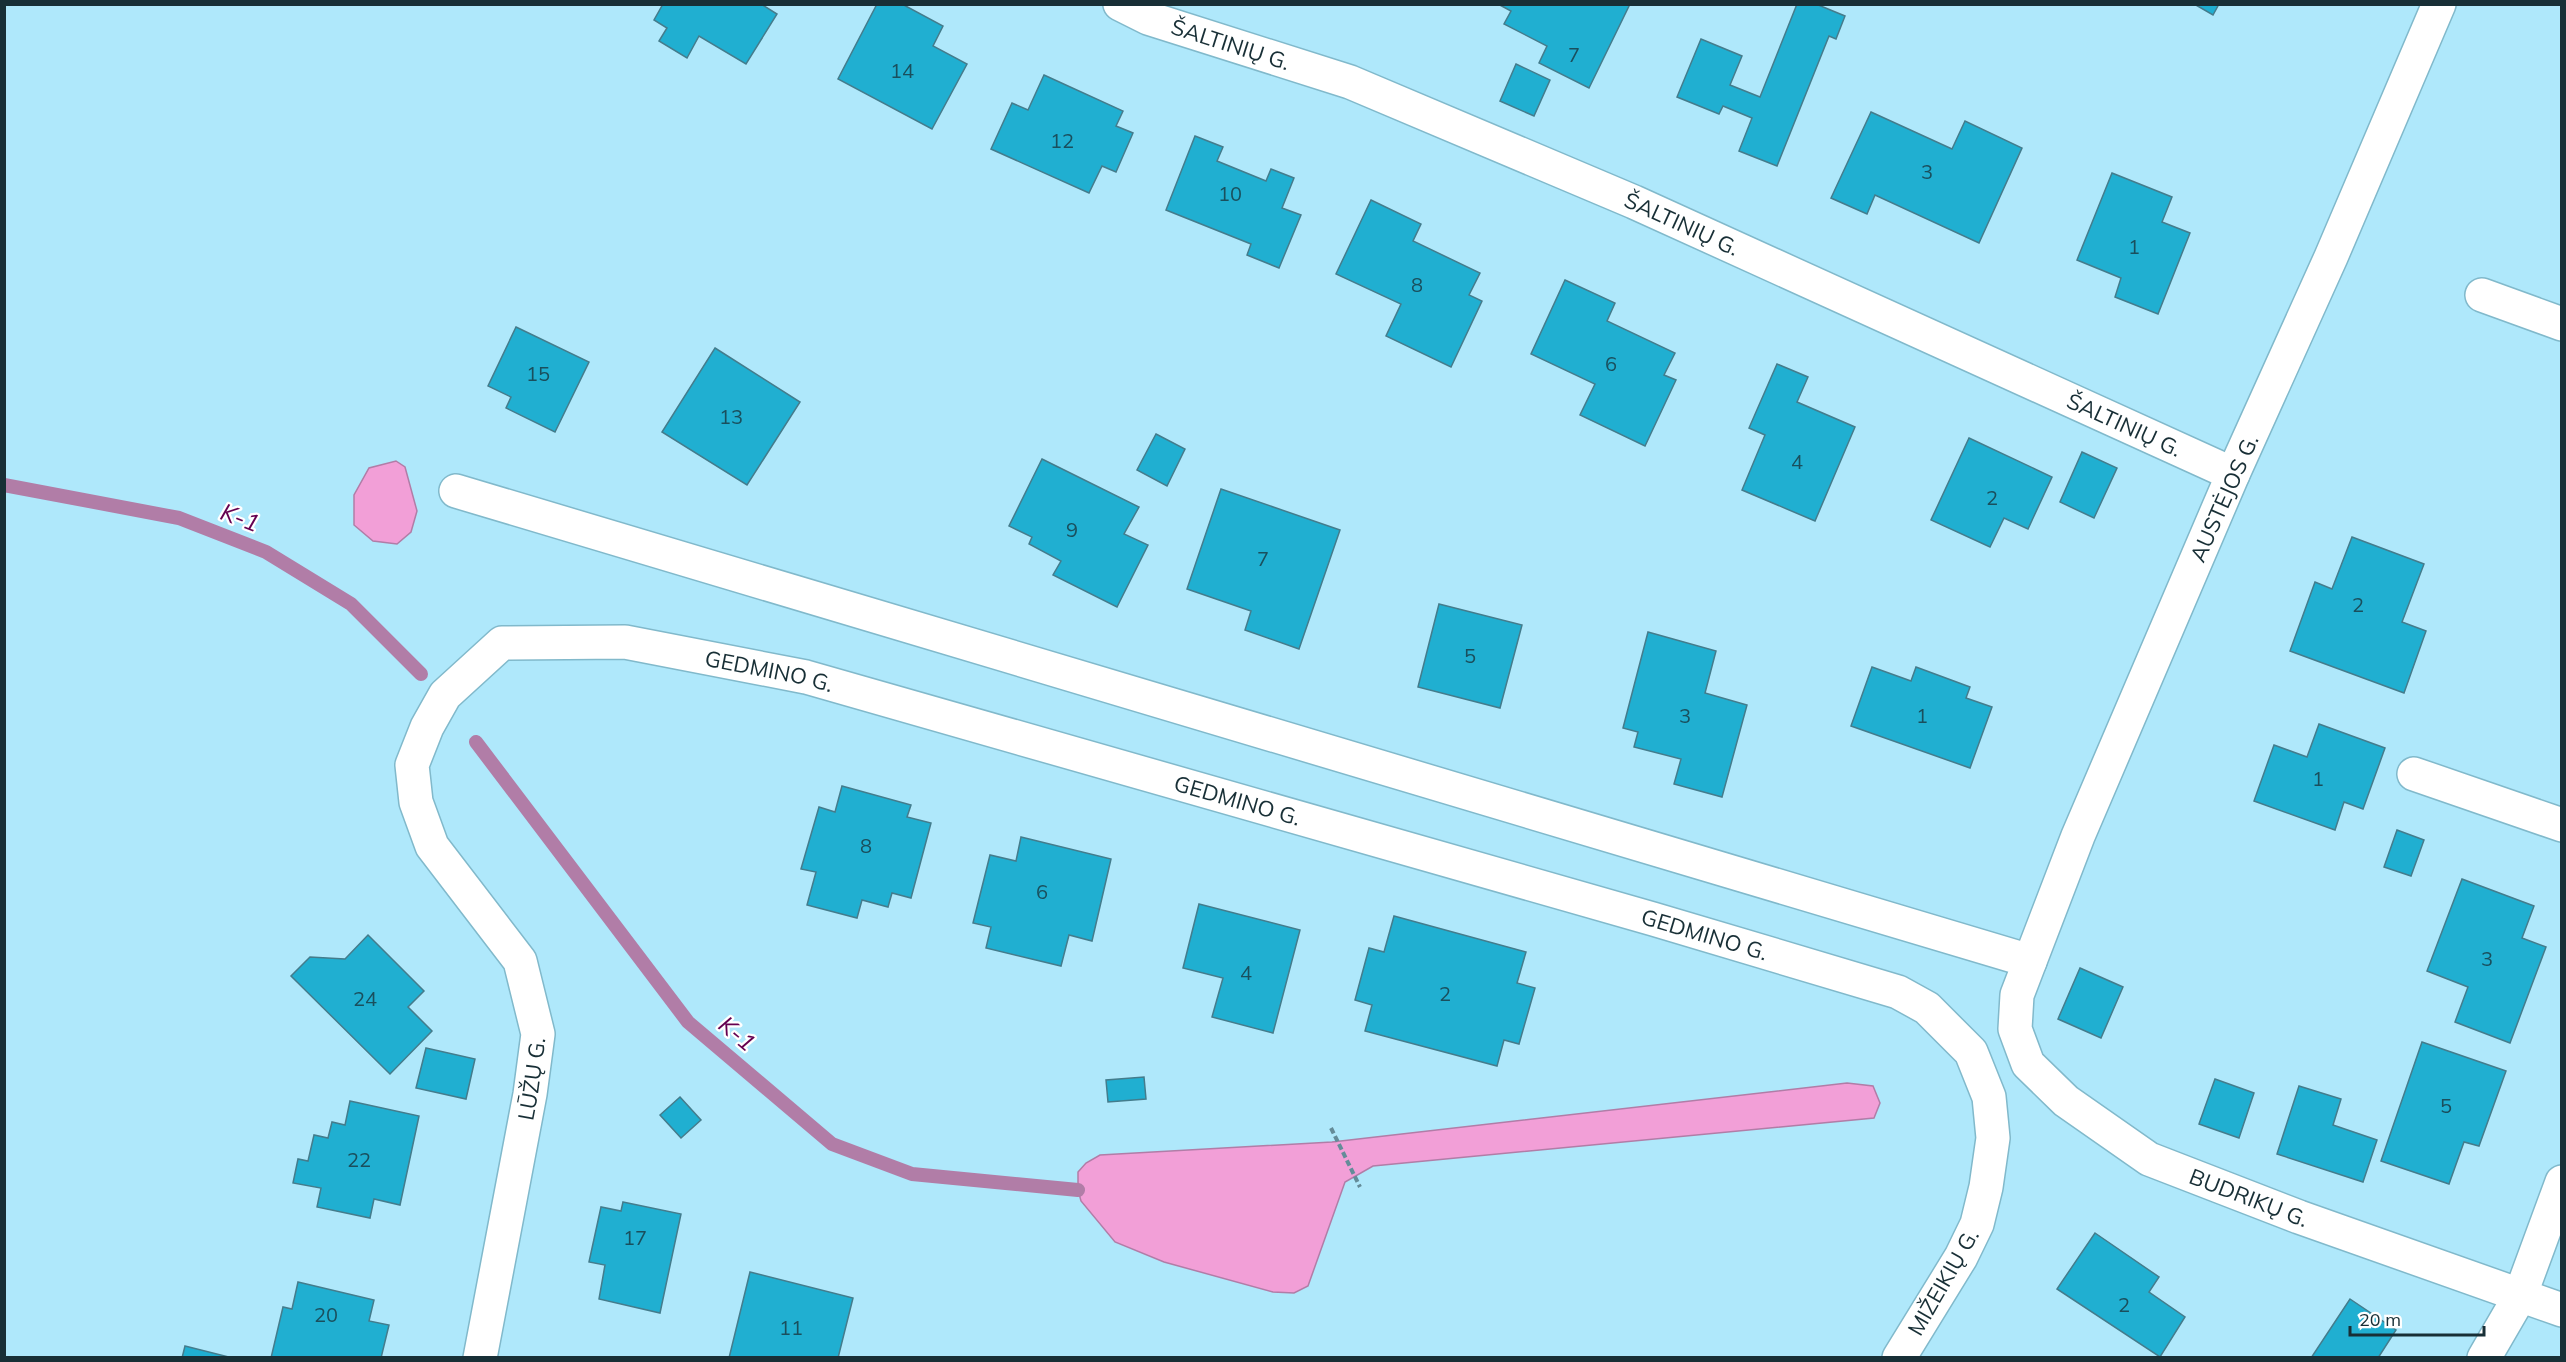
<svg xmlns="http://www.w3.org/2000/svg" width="2566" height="1362" font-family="Mulish,sans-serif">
  <rect width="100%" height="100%" fill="#afe8fb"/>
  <g fill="#f29fd7" stroke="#b17da7" stroke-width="1.5">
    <path d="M 396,461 L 405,467 L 417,511 L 411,532 L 397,544 L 373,541 L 354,525 L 354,495 L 369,468 Z"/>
    <path d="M 1847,1083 L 1873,1086 L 1880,1103 L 1874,1118 L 1373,1166 L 1345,1182 L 1308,1286 L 1294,1293 L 1273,1292 L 1164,1262 L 1115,1242 L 1081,1201 L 1078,1190 L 1078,1172 L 1086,1163 L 1100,1155 L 1332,1142 Z"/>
  </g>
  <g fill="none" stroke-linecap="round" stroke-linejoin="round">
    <g stroke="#b17da7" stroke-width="14">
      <path d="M 4,485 L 179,518 L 266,552 L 351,604 L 421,674"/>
      <path d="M 476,742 L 688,1022 L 832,1144 L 912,1174 L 1078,1190"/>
    </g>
  </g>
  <g fill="#20afd1" stroke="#447c8c" stroke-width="1.5">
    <path d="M 663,4 L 761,4 L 777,14 L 746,64 L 699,36 L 687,58 L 659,41 L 667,28 L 654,20 Z"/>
    <path d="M 877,4 L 902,4 L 943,26 L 933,46 L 967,64 L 932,129 L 838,79 Z"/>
    <path d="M 1498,4 L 1630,4 L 1589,88 L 1539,63 L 1547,46 L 1504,24 L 1511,11 Z"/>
    <path d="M 1797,4 L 1816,4 L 1845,16 L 1836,39 L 1829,36 L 1777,166 L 1739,151 L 1752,118 L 1723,106 L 1719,114 L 1677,97 L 1701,39 L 1742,56 L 1730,85 L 1760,97 Z"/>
    <path d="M 2194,4 L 2219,4 L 2213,15 Z"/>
    <path d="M 1516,64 L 1550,80 L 1534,116 L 1500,101 Z"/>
    <path d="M 1044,75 L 1123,111 L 1116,126 L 1133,133 L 1116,172 L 1102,166 L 1089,193 L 991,149 L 1012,103 L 1028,110 Z"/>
    <path d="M 1871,112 L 1952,149 L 1965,121 L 2022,148 L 1979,243 L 1875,195 L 1867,214 L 1831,198 Z"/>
    <path d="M 1195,136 L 1223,147 L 1217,161 L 1266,181 L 1271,169 L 1294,178 L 1282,208 L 1301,215 L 1279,268 L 1247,255 L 1251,244 L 1166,210 Z"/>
    <path d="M 2112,173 L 2172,197 L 2162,222 L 2190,233 L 2158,314 L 2115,297 L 2121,278 L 2077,260 Z"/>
    <path d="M 1371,200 L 1421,224 L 1413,241 L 1480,273 L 1469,295 L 1482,301 L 1451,367 L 1386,336 L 1401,304 L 1336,274 Z"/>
    <path d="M 1565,280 L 1615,303 L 1607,321 L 1675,353 L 1664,375 L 1676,380 L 1645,446 L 1580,415 L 1595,384 L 1531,354 Z"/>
    <path d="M 516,327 L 589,362 L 555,432 L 506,408 L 511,397 L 488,386 Z"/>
    <path d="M 715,348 L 800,402 L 747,485 L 662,432 Z"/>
    <path d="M 1777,364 L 1808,377 L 1797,402 L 1855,427 L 1815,521 L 1742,490 L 1765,435 L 1749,428 Z"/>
    <path d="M 1156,434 L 1185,449 L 1167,486 L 1137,470 Z"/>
    <path d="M 1969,438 L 2052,477 L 2028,529 L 2004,518 L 1990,547 L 1931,520 Z"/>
    <path d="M 2082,452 L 2117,468 L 2094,518 L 2060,502 Z"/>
    <path d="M 1042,459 L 1139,507 L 1124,534 L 1148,545 L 1117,607 L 1053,575 L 1061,561 L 1029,544 L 1032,537 L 1009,526 Z"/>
    <path d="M 1221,489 L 1340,530 L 1299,649 L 1245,630 L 1251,611 L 1187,589 Z"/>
    <path d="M 2352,537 L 2424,564 L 2402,622 L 2426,631 L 2404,693 L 2290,651 L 2315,582 L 2332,589 Z"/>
    <path d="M 1439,604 L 1522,625 L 1500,708 L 1418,687 Z"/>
    <path d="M 1648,632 L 1716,651 L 1705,693 L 1747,705 L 1722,797 L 1674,784 L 1681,759 L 1634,747 L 1638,732 L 1623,728 Z"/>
    <path d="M 1872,667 L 1911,681 L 1916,667 L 1970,687 L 1966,698 L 1992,707 L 1970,768 L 1851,726 Z"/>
    <path d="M 2319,724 L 2385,748 L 2363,809 L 2344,802 L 2335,830 L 2254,801 L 2274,745 L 2307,757 Z"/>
    <path d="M 842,786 L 911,805 L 907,817 L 931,823 L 911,898 L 892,893 L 888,907 L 862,900 L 857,918 L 807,905 L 816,872 L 801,869 L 819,807 L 835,812 Z"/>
    <path d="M 2397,830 L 2424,840 L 2411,876 L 2384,867 Z"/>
    <path d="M 1021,837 L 1111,859 L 1092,941 L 1069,935 L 1061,966 L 986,948 L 991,927 L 973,923 L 990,855 L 1016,861 Z"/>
    <path d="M 2462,879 L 2534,906 L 2522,938 L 2546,947 L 2510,1043 L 2455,1022 L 2468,987 L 2427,971 Z"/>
    <path d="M 1199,904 L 1300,930 L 1273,1033 L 1212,1017 L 1223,978 L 1183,968 Z"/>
    <path d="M 1394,916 L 1526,952 L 1517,983 L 1535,988 L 1519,1044 L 1504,1040 L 1497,1066 L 1365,1031 L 1372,1005 L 1355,1000 L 1369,948 L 1384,952 Z"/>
    <path d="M 368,935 L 424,991 L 408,1007 L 432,1031 L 390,1074 L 291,976 L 310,957 L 345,959 Z"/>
    <path d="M 2080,968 L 2123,987 L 2101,1038 L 2058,1019 Z"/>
    <path d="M 2422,1042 L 2506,1071 L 2479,1146 L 2464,1142 L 2449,1184 L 2381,1161 Z"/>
    <path d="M 426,1048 L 475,1059 L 466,1099 L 416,1088 Z"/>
    <path d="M 1144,1077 L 1146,1099 L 1108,1102 L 1106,1080 Z"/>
    <path d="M 2215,1079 L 2254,1093 L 2239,1138 L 2199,1124 Z"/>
    <path d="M 2299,1086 L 2341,1099 L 2333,1125 L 2377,1140 L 2363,1182 L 2277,1154 Z"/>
    <path d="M 680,1097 L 701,1120 L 681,1138 L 660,1115 Z"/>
    <path d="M 350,1101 L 419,1116 L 400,1205 L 374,1199 L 370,1218 L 317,1207 L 321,1188 L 293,1183 L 298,1159 L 308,1161 L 314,1135 L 328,1138 L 332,1122 L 345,1125 Z"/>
    <path d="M 623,1202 L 681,1214 L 660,1313 L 599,1299 L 605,1265 L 589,1262 L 601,1207 L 621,1211 Z"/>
    <path d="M 2095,1233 L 2159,1277 L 2149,1292 L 2185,1317 L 2160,1357 L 2057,1289 Z"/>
    <path d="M 750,1272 L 853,1298 L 838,1358 L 729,1358 Z"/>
    <path d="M 298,1282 L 374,1300 L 369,1321 L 389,1325 L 381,1358 L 271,1358 L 283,1307 L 292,1309 Z"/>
    <path d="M 2350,1299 L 2396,1330 L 2378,1358 L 2311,1358 Z"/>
    <path d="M 185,1346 L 229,1357 L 229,1358 L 182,1358 Z"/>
  </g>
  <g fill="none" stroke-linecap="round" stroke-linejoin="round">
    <defs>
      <g id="minor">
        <path id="s1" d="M 1120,4 L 1148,18 L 1350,82 L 1634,202 L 2233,474"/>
        <path id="s2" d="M 2439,4 L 2331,257 L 2233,474 L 2078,836 L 2017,995 L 2015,1029 L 2028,1064 L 2066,1101 L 2149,1159 L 2299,1217 L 2562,1310"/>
        <path d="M 2482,295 L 2562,324"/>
        <path d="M 456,491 L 2030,961"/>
        <path d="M 2414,774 L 2562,825"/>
        <path id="s3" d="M 480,1358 L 530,1094 L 538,1034 L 520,961 L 432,846 L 416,802 L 412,765 L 427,727 L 445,695 L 502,643 L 625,642 L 806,677 L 1653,919 L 1898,992 L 1927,1008 L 1971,1052 L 1989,1097 L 1993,1138 L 1986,1187 L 1977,1224 L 1961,1257 L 1899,1358"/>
        <path d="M 2484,1358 L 2520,1296 L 2562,1182"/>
      </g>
    </defs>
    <use href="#minor" stroke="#81b9cb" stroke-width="36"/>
    <path stroke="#648c99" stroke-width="4" stroke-dasharray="6 3" stroke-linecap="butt" d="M 1331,1128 L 1360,1187"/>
    <use href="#minor" stroke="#fff" stroke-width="33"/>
  </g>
  <g text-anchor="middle" stroke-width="4.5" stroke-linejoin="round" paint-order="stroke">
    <g font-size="20" fill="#1a4f5d">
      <text x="1574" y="62">7</text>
      <text x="902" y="78">14</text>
      <text x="1062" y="148">12</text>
      <text x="1927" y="179">3</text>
      <text x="1230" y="201">10</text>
      <text x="2134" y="254">1</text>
      <text x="1417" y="292">8</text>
      <text x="1611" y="371">6</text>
      <text x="538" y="381">15</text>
      <text x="731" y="424">13</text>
      <text x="1797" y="469">4</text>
      <text x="1992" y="505">2</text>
      <text x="1072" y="537">9</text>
      <text x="1263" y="566">7</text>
      <text x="2358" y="612">2</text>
      <text x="1470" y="663">5</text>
      <text x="1685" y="723">3</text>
      <text x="1922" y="723">1</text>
      <text x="2318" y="786">1</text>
      <text x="866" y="853">8</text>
      <text x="1042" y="899">6</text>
      <text x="2487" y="966">3</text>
      <text x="1246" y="980">4</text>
      <text x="1445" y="1001">2</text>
      <text x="365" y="1006">24</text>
      <text x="2446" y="1113">5</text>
      <text x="359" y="1167">22</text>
      <text x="635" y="1245">17</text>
      <text x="2124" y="1312">2</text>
      <text x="326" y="1322">20</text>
      <text x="791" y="1335">11</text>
    </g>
    <g font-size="22" fill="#182f36" stroke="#fff">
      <text dy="8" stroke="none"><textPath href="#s1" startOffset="118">ŠALTINIŲ G.</textPath></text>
      <text dy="8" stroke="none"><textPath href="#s1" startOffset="604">ŠALTINIŲ G.</textPath></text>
      <text dy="8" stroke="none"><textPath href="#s1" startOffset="1090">ŠALTINIŲ G.</textPath></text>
      <text transform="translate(2224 498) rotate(-66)" y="8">AUSTĖJOS G.</text>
      <text dy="8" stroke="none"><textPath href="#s3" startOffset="1058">GEDMINO G.</textPath></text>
      <text dy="8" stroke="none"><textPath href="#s3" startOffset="1544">GEDMINO G.</textPath></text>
      <text dy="8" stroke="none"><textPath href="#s3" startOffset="2030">GEDMINO G.</textPath></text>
      <text dy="8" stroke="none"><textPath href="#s3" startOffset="284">LŪŽŲ G.</textPath></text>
      <text dy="8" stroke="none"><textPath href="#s2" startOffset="1410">BUDRIKŲ G.</textPath></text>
      <text transform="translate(1943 1282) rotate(-60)" y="8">MIŽEIKIŲ G.</text>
    </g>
    <g font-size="24" font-style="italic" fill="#640050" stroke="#fff">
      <text transform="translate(240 518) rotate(21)" y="8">K-1</text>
      <text transform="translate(737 1034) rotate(40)" y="8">K-1</text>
    </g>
  </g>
  <rect width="2566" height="1362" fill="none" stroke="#182f36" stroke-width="12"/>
  <path d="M2350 1326v9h134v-9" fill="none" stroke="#182f36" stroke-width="3"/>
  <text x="2359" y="1326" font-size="18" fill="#182f36" stroke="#ffffff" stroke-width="4.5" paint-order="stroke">20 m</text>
</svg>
